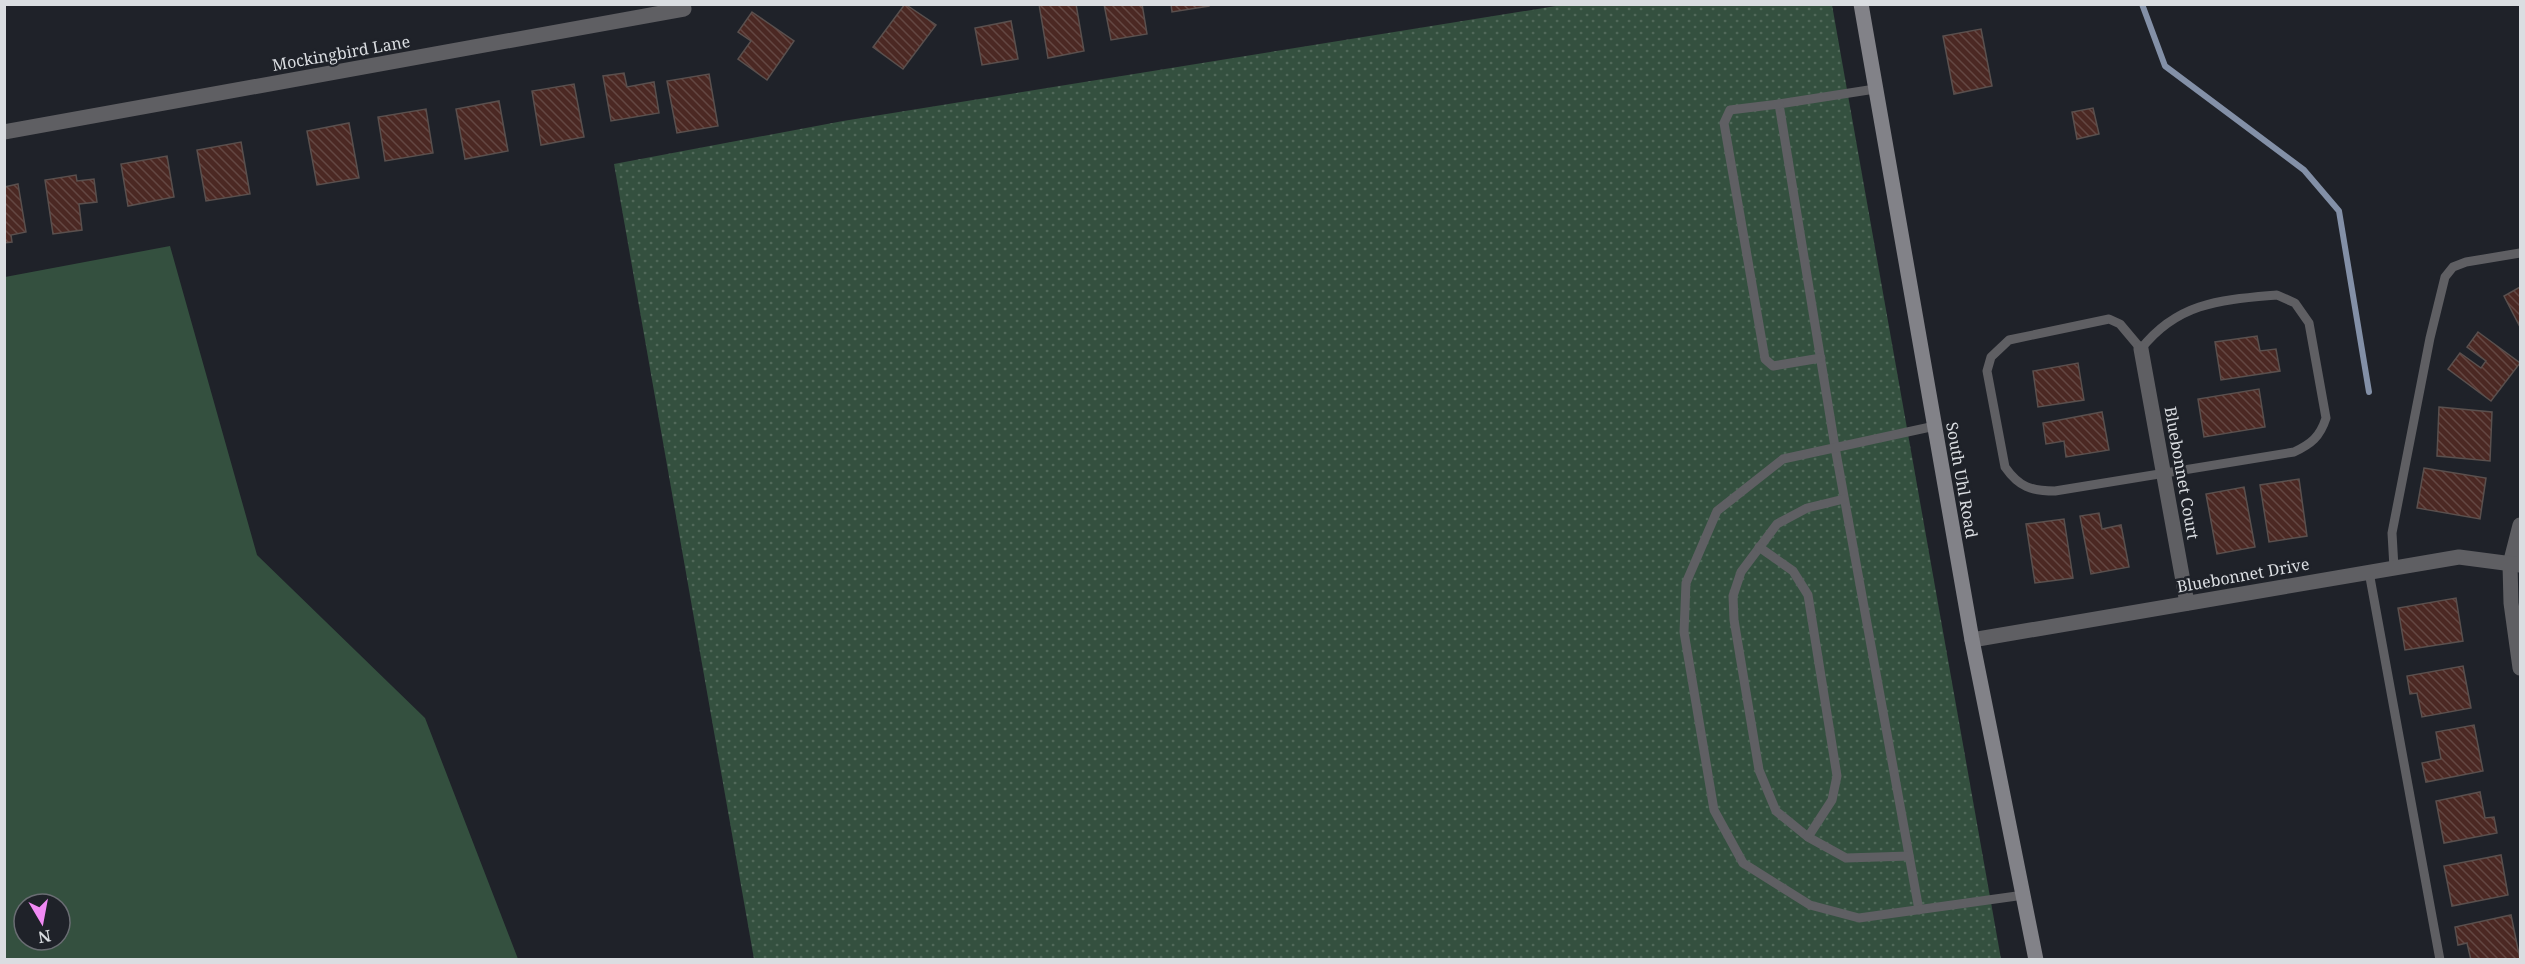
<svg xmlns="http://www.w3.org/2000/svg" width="2525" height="964" font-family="'Noto Serif',serif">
  <defs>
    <pattern id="park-dots" width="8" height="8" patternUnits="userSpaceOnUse" patternTransform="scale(1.5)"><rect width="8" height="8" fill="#34503f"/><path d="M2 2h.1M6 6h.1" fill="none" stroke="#51695a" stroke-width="1.8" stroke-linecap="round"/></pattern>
    <pattern id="building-back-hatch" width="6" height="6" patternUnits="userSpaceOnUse" patternTransform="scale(1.5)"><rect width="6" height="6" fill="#4b2823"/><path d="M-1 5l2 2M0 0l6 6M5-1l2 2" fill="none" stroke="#644743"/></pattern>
  </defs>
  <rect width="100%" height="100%" fill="#1f2229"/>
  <path fill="#34503f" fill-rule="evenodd" d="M 170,246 L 257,555 L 425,718 L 518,959 L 5,959 L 5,277 ZM 24,904 L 60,904 L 60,940 L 24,940 Z"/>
  <path fill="url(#park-dots)" d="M 1562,5 L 1832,5 L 2001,959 L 754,959 L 614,164 L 843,121 Z"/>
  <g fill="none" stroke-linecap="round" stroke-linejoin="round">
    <path stroke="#8390a7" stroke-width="6" d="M 2142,4 L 2165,66 L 2304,170 L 2339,211 L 2369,392"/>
  </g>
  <g fill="url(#building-back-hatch)" stroke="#5a504e" stroke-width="1.5">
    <path d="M 905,4 L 936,25 L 903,69 L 873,47 Z"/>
    <path d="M 1039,4 L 1076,4 L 1084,51 L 1048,58 Z"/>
    <path d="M 1104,4 L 1142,4 L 1147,34 L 1111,40 Z"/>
    <path d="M 1171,4 L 1209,4 L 1209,6 L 1172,12 Z"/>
    <path d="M 752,12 L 794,41 L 767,80 L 738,59 L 751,41 L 738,32 Z"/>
    <path d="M 1011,21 L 1018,59 L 982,65 L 975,28 Z"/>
    <path d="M 1981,29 L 1992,86 L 1954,94 L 1943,36 Z"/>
    <path d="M 624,73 L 627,87 L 654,82 L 659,113 L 611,121 L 603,76 Z"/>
    <path d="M 709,74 L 718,126 L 677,133 L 667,81 Z"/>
    <path d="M 574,84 L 584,137 L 541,145 L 532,91 Z"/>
    <path d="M 499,101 L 508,151 L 465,159 L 456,109 Z"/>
    <path d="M 2093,108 L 2099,134 L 2077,139 L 2072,112 Z"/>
    <path d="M 426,109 L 433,153 L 385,161 L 378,117 Z"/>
    <path d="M 349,123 L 359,178 L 317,185 L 307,131 Z"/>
    <path d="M 241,142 L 250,194 L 206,201 L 197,150 Z"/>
    <path d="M 167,156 L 174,197 L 128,206 L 121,164 Z"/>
    <path d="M 76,175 L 77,181 L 94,179 L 97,202 L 79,204 L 82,230 L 53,234 L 45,180 Z"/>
    <path d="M 18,184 L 26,232 L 11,235 L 12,242 L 4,243 L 4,187 Z"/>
    <path d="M 2520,287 L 2520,327 L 2504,296 Z"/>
    <path d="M 2478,332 L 2520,363 L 2491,401 L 2448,369 L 2460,353 L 2481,368 L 2486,361 L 2467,347 Z"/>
    <path d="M 2257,336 L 2260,351 L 2276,349 L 2280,371 L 2221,380 L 2215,342 Z"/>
    <path d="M 2078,363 L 2084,400 L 2038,407 L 2033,371 Z"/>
    <path d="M 2259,389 L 2265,427 L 2204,437 L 2198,399 Z"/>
    <path d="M 2439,407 L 2492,412 L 2490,461 L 2437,456 Z"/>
    <path d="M 2102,412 L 2109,450 L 2066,457 L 2064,441 L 2046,444 L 2043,423 Z"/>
    <path d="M 2424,468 L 2486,478 L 2480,519 L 2417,508 Z"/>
    <path d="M 2299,479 L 2307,536 L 2269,542 L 2260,485 Z"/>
    <path d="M 2244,487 L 2255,547 L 2217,554 L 2206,494 Z"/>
    <path d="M 2099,513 L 2102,529 L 2121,525 L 2129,567 L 2091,574 L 2080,516 Z"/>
    <path d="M 2064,519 L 2073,578 L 2035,583 L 2026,524 Z"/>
    <path d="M 2456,598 L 2463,641 L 2405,650 L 2398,608 Z"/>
    <path d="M 2463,666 L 2471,708 L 2422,717 L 2417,693 L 2410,694 L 2407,676 Z"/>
    <path d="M 2474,725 L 2483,771 L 2426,782 L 2422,763 L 2441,759 L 2436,732 Z"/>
    <path d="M 2480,792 L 2485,818 L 2494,817 L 2497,833 L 2444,843 L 2436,801 Z"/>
    <path d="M 2501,855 L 2508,895 L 2452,906 L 2444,866 Z"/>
    <path d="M 2511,915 L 2520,959 L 2471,960 L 2467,943 L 2458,945 L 2455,927 Z"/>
  </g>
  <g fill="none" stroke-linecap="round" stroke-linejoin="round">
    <g stroke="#5f5f63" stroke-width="9">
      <path d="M 1875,89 L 1779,104 L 1835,447 L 1919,910"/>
      <path d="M 1779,104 L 1730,110 L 1724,123 L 1765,359 L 1773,366 L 1821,358"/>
      <path d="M 2277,295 L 2295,303 L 2309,323 L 2326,418 C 2320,437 2311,444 2294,452 L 2055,491 C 2031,491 2019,487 2005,467 L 1987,371 L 1991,357 L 2009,340 L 2109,319 L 2120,324 L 2141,349 C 2178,302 2221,300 2277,295 Z"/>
      <path d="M 1935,426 L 1783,459 L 1717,511 L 1686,583 L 1684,632 L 1714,810 L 1743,863 L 1810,905 L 1859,918 L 2024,895"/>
      <path d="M 1844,499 L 1807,508 L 1777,524 L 1741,572 L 1733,596 L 1734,620 L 1759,770 L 1776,811 L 1808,837 L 1846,858 L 1909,856"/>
      <path d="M 1759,547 L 1793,571 L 1808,595 L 1837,776 L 1832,800 L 1808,837"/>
      <path d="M 2394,568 L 2392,533 L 2430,338 L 2445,277 L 2453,267 L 2466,262 L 2520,253"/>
      <path d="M 2369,572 L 2440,960"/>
    </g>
    <g stroke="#5f5f63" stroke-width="15">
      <path d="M 4,132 L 684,9 L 683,4"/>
      <path d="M 2141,349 L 2187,603"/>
      <path d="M 2520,525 L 2510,564 L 2511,603 L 2520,668"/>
      <path d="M 1972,640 L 2459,557 L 2520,565"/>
    </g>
    <path stroke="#828288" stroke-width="15" d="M 1861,4 L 1972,640 L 2036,960"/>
  </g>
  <g text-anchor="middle" stroke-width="5" stroke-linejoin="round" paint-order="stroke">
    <g font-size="16" fill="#dadde1" stroke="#1f2229">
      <text transform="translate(341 53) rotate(-10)" y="6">Mockingbird Lane</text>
      <text transform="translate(2182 473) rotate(80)" y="6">Bluebonnet Court</text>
      <text transform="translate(1962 480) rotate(80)" y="6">South Uhl Road</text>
      <text transform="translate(2243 575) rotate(-10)" y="6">Bluebonnet Drive</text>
    </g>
  </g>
  <rect width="2525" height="964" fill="none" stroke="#dadde1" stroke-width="12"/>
  <g transform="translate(42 922) rotate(170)"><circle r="28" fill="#1f2229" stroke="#6a6d73" stroke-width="1.5"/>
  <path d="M0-4.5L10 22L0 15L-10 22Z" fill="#f18af4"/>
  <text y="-9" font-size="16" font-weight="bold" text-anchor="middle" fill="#dadde1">N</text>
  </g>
</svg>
